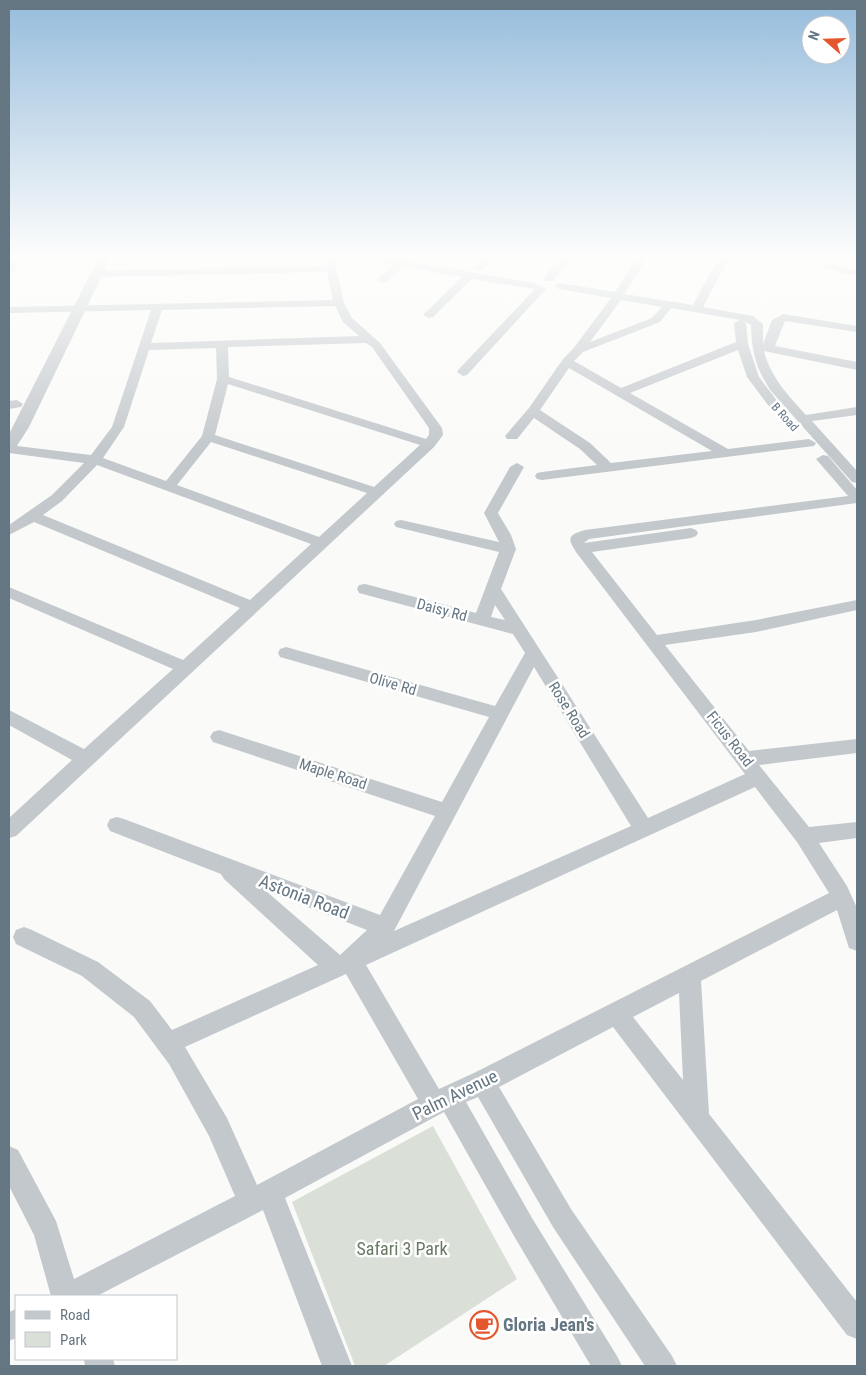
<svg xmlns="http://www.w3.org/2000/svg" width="866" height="1375" font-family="'Roboto Condensed',sans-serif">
  <rect width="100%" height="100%" fill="#fafaf8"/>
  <path fill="#dadfd7" d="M 433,1126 L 517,1279 L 384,1366 L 355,1366 L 292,1202 Z"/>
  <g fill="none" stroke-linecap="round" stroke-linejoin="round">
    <g fill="#c3c8cc" fill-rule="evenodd">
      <path d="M 12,257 L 22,257 L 13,272 L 9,273 L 9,262 Z"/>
      <path d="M 324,257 L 334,257 L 344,303 L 352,318 L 380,343 L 442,428 L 443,435 L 434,447 L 16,836 L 9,838 L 9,818 L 72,760 L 9,725 L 9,710 L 84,749 L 173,669 L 9,598 L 9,587 L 183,660 L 240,608 L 34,522 L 9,535 L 9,525 L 52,495 L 84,463 L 9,453 L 9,445 L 91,455 L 112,427 L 151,310 L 9,313 L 9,307 L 333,300 L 327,272 L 96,277 L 91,274 L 96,271 L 326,266 ZM 335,306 L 343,322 L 359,336 L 151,343 L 162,310 ZM 366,343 L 372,347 L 429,428 L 429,435 L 426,439 L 229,377 L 228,347 ZM 216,348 L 217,379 L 202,436 L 166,481 L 103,458 L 124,427 L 149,350 ZM 228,384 L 420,445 L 374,487 L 215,435 ZM 211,442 L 367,493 L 319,537 L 177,485 ZM 97,465 L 311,544 L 250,600 L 43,515 L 62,501 Z"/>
      <path d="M 374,257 L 385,257 L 534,283 L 546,289 L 467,375 L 463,376 L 457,372 L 459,369 L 535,289 L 472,279 L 433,317 L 429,318 L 423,315 L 425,313 L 462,277 L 403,267 L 386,282 L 382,283 L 377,280 L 393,265 L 378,262 Z"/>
      <path d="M 482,257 L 492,257 L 484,270 L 476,270 L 475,268 Z"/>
      <path d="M 560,257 L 570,257 L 553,281 L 545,281 L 544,279 Z"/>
      <path d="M 638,257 L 648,257 L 624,294 L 693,305 L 719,257 L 729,257 L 703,307 L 753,316 L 763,324 L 763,344 L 772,320 L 783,314 L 857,326 L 857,332 L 785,321 L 775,346 L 857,362 L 857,370 L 764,351 C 771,378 788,395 806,415 L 857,407 L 857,415 L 812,421 L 857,471 L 857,483 L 852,482 L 771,391 C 755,367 752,352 751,325 L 742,320 L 746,323 L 748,344 L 759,377 L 781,406 L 779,409 L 771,409 L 747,377 L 738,350 L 630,393 L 728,449 L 809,439 L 816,443 L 814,446 L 542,480 L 537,479 L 535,476 L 537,473 L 542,472 L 597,465 L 580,449 L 534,418 L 517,439 L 507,439 L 505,436 L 529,408 L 563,359 L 573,349 L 611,298 L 559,289 L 554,286 L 559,283 L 615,292 ZM 621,300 L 662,307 L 652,318 L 590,342 ZM 671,308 L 740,320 L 734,323 L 736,342 L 621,388 L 574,361 L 583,352 L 660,322 ZM 569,368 L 712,451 L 611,463 L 590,443 L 540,410 Z"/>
      <path d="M 828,263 L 857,270 L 857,276 L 824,268 L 824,264 Z"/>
      <path d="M 17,400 L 23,404 L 21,407 L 9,409 L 9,401 Z"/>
      <path d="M 823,455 L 828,456 L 857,490 L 857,503 L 589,539 L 584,543 L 691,528 L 696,530 L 698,533 L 696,536 L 691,538 L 592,552 L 657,635 L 756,620 L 857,600 L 857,610 L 756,632 L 665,645 L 749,751 L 857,739 L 857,753 L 759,765 L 809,827 L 857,822 L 857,838 L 819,843 L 847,886 L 857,908 L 857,951 L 849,948 L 837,910 L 701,981 L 709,1114 L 857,1302 L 857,1339 L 847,1335 L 613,1027 L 499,1087 L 571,1209 L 672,1356 L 677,1366 L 645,1366 L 553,1227 L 478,1097 L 466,1102 L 532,1218 L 617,1356 L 622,1366 L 591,1366 L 514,1236 L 444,1112 L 285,1198 L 352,1366 L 322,1366 L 263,1210 L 97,1296 L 51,1296 L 34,1235 L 9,1186 L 9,1146 L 18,1150 L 56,1221 L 74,1279 L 235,1196 L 209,1136 L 169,1064 L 134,1017 L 82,976 L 16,944 L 13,937 L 16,930 L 24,927 L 32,930 L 98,962 L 150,1001 L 172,1030 L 318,965 L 224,879 L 221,874 L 110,831 L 107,825 L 110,819 L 117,817 L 124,819 L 380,915 L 435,816 L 213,742 L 210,737 L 213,732 L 219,730 L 442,802 L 489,717 L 280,657 L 278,653 L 280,649 L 286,647 L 495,706 L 525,653 L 513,634 L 359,593 L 357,589 L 359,585 L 365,584 L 476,613 L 499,552 L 396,527 L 394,524 L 396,521 L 401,520 L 499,542 L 484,513 L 510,467 L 517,463 L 524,467 L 498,513 L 511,535 L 516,549 L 501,589 L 648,818 L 745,774 L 576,552 C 567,538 568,535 585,530 L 848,496 L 816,459 ZM 495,605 L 505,620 L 491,617 ZM 534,667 L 631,826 L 394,931 ZM 755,787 L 797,842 L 829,893 L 474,1073 L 439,1089 L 366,965 ZM 266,891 L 367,930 L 340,955 ZM 346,974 L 418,1099 L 257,1185 L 227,1118 L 185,1047 ZM 679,993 L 683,1080 L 633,1017 Z"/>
      <path d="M 16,1309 L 16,1338 L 9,1341 L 9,1312 Z"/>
      <path d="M 84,1359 L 113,1359 L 115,1366 L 85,1366 Z"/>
    </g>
    <path fill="#c3c8cc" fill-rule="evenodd" d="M 99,257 L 111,257 L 29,427 L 15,449 L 9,451 L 9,434 Z"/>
  </g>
  <linearGradient id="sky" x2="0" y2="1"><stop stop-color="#96bcdc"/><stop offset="0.57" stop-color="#fdfdfc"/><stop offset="1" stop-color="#fdfdfc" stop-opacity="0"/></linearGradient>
  <rect width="866" height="450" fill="url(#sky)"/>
  <defs>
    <symbol id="cafe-ring" viewBox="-11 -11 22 22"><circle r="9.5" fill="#fff" stroke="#e4572e" stroke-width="1.5"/><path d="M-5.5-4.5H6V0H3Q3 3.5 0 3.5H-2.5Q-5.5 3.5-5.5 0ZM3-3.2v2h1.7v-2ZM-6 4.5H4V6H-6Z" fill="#e4572e"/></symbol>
  </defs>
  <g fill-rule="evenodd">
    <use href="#cafe-ring" x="468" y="1309" width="32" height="32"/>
  </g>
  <g text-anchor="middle" stroke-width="5" stroke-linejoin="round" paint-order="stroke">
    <g font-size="12" fill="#657683" stroke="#fff">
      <text transform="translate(785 417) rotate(48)" y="4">B Road</text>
    </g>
    <g font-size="15" fill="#657683" stroke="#fff">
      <text transform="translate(442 610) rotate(15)" y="5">Daisy Rd</text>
      <text transform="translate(393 684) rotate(16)" y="5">Olive Rd</text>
      <text transform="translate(569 710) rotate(58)" y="5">Rose Road</text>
      <text transform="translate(730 739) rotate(52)" y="5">Ficus Road</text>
      <text transform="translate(333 774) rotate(18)" y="5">Maple Road</text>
    </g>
    <g font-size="18" fill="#657683" stroke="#fff">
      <text transform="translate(304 897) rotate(21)" y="6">Astonia Road</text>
      <text transform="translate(455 1095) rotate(-26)" y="6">Palm Avenue</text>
    </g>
    <g font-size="18" fill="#687a64" stroke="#fff">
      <text x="402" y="1255">Safari 3 Park</text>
    </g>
    <g font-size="18" font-weight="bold" fill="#657683" stroke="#fff" text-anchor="start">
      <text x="503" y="1331">Gloria Jean's</text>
    </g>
  </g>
  <rect width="866" height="1375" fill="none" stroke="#657683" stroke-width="20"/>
  <rect x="15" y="1295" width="162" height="65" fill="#ffffff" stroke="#c1c8cd"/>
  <rect x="25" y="1311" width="25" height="8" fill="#c3c8cc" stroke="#c1c8cd"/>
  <text x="60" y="1320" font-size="15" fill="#657683">Road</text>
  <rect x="25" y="1332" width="25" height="15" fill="#dadfd7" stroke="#c1c8cd"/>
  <text x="60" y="1345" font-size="15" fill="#657683">Park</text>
  <g transform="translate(826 40) rotate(290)"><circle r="24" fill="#ffffff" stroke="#c1c8cd"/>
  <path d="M0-4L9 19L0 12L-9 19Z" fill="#e4572e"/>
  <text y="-8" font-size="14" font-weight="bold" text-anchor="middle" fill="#657683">N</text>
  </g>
</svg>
